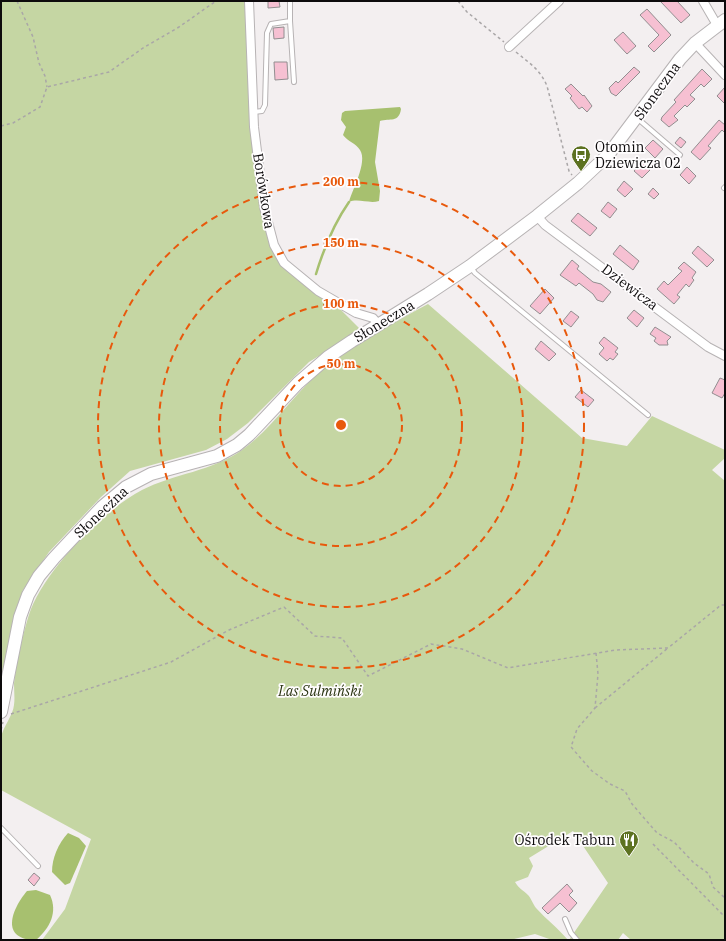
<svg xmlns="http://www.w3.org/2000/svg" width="726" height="941" font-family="'IBM Plex Serif',serif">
  <rect width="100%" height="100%" fill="#f3eff0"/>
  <g fill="#c5d6a3">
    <path d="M 1,1 L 247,1 L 261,201 L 283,267 L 338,307 L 361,330 L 309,362 L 248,423 L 227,439 L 206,450 L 130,471 L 101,497 L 49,552 L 23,590 L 13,620 L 1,680 Z"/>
    <path d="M 428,304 L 582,438 L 627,446 L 652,416 L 725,450 L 725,458 L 712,470 L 725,481 L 725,940 L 631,940 L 623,933 L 618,940 L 569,940 L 608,883 L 573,831 L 529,858 L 533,866 L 528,877 L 515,882 C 519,889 523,890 528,895 C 531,898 533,904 536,908 C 547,920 558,928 568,940 L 552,940 L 535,934 L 510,940 L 42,940 L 65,909 L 91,839 L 1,790 C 1,773 0,754 1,738 C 3,726 13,716 14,705 C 15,698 14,691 14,684 C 16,664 24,628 31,609 C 47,569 103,510 142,490 C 173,474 213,471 242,450 C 272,429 292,396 319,373 C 352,345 391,324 428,304 Z"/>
  </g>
  <g fill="#a7c06f">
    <path d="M 400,107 L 401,109 C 399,123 390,118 380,121 L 375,162 L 380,191 L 379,201 C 369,204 358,198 349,202 C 352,190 368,162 360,150 C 356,143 348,142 343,135 L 346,127 L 341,120 L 342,113 L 345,111 Z"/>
    <path d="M 68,833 L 79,838 L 86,846 L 70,883 L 65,885 L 52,872 C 52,858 58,844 68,833 Z"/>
    <path d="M 36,890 L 50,895 C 58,912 50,928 36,940 C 0,940 11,910 27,891 Z"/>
  </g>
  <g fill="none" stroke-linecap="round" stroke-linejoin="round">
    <path stroke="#a7c06f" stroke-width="2.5" d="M 316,274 C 323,251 335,222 349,202"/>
  </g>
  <g fill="#f6c0d2" stroke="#928e90">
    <path d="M 268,1 L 279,1 L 280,7 L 268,8 Z"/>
    <path d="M 660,1 L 677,1 L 690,15 L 681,23 Z"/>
    <path d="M 647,9 L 671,35 L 654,52 L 648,46 L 659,35 L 640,15 Z"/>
    <path d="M 284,27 L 284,38 L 274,39 L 273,28 Z"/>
    <path d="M 623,32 L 636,46 L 627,54 L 614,40 Z"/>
    <path d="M 274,62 L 287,62 L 288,79 L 275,80 Z"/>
    <path d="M 634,67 L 640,72 L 616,96 L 611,93 L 609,88 L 616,81 L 618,83 Z"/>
    <path d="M 702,69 L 712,79 L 704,87 L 701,84 L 690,95 L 695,99 L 687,107 L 685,105 L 674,116 L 678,120 L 669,127 L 661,120 L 662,117 L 676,102 L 674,100 Z"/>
    <path d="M 571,84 L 583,96 L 584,95 L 592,106 L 587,112 L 582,107 L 579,109 L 570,98 L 572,96 L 565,89 Z"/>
    <path d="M 725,87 L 725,104 L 717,96 Z"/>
    <path d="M 719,120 L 725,125 L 725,133 L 722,130 L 708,146 L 711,148 L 700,160 L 691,152 Z"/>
    <path d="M 680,137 L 686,142 L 681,148 L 675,143 Z"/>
    <path d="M 653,140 L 663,149 L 655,158 L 645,148 Z"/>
    <path d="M 642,162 L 650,170 L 642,178 L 634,171 Z"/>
    <path d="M 687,167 L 696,176 L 689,184 L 680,175 Z"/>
    <path d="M 624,181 L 633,189 L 625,197 L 617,190 Z"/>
    <path d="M 653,188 L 659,194 L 654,199 L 648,194 Z"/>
    <path d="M 608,202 L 617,209 L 610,218 L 601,211 Z"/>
    <path d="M 578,213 L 597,228 L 590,236 L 571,221 Z"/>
    <path d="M 620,245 L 639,261 L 633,270 L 613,254 Z"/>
    <path d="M 698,246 L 714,260 L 707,267 L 692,253 Z"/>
    <path d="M 572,260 L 579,266 L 577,269 L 593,282 L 601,284 L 611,292 L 603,302 L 597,300 L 593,294 L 579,283 L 576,286 L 560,275 Z"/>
    <path d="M 684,262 L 696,272 L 692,278 L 694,280 L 689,287 L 686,284 L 677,295 L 680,297 L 674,304 L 657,289 L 664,281 L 668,285 L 682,271 L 678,268 Z"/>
    <path d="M 545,289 L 554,298 L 540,314 L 530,306 Z"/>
    <path d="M 634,310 L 644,318 L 637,327 L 627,318 Z"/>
    <path d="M 571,311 L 579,317 L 571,327 L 563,321 Z"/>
    <path d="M 655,327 L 671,337 L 667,341 L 668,345 L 659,345 L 654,341 L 656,338 L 650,334 Z"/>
    <path d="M 604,337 L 618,348 L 615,352 L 618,354 L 613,360 L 610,358 L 607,361 L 599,354 L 604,348 L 599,343 Z"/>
    <path d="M 541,341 L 556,354 L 549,361 L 535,349 Z"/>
    <path d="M 720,378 L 725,380 L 725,393 L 722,398 L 712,393 Z"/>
    <path d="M 581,390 L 594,400 L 588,407 L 575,397 Z"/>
    <path d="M 34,873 L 40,878 L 34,886 L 28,880 Z"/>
    <path d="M 567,884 L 573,891 L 569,895 L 577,903 L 569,912 L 560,903 L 548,914 L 542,908 Z"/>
  </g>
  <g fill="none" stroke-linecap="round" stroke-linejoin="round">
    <defs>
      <g id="lane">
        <path d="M 290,21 L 294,82"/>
        <path d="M 254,112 L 262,111 L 265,105 L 267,33 L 271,24 L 290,21 L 290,1"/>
        <path d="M 637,118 L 680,155"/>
        <path d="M 724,188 L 725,187"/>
        <path d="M 470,266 L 475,273 L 648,415"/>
        <path d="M 1,828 L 38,866"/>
        <path d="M 565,919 L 571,933 L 577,940"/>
      </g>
      <g id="street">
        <path d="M 249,1 L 254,127 L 264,207 L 274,245 L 284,263 L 318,291 L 356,313 L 373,318 L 379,325"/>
        <path d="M 703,1 L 717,25"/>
        <path d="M 695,43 L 725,75"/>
        <path d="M 509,47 L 559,1"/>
        <path d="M 537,216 L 545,225 L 708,347 L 725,356"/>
      </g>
      <path id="secondary" d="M 1,712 L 20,617 L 28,595 L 39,576 L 54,558 L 102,507 L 126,487 L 151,474 L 217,456 L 237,445 L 249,435 L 298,383 L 328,357 L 352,341 L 428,294 L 470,266 L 537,216 L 578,183 L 608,155 L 680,59 L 695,43 L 725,20"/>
    </defs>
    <use href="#lane" stroke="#b7b3b4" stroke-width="6"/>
    <use href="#street" stroke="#b7b3b4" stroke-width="10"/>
    <use href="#secondary" stroke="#b7b3b4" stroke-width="14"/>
    <g stroke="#a9a6a7" stroke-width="1.5" stroke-dasharray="3 3" stroke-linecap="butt">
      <path d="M 17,1 L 33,37 L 39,63 L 45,76 L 47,87"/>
      <path d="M 458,1 L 467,12 L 504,42"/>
      <path d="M 516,52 C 529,63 540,69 547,86 L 569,171 L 572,175"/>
      <path d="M 1,126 L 13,123 L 40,107 L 47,87 L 109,72 L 143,48 L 179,27 L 216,1"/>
      <path d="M 596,653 L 598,674 L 595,708 L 577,729 L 571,747 L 592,771 L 610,784 L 625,791 L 632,804 L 657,833 L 674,842 L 694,863 L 709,874 L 713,887 L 725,898"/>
      <path d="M 595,708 L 668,648"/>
      <path d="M 11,714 L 171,662 L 229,630 L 284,607 L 315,636 L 342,638 L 368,676 L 431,644 L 462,649 L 508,668 L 615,650 L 668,648 L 721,605 L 725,605"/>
      <path d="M 1,730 L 3,722"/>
      <path d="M 653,844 L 725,917"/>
    </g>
    <use href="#lane" stroke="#fff" stroke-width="4"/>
    <use href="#street" stroke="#fff" stroke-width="8"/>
    <use href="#secondary" stroke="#fff" stroke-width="12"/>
  </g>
  <g fill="none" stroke="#e8590c" stroke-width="2" stroke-dasharray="7 5">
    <circle cx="341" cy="425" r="61"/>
    <circle cx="341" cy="425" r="121"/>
    <circle cx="341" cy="425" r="182"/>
    <circle cx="341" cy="425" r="243"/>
  </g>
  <defs>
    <symbol id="bus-pin" viewBox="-11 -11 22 30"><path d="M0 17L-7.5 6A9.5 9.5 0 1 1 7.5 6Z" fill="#5d7221" stroke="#fffdfe"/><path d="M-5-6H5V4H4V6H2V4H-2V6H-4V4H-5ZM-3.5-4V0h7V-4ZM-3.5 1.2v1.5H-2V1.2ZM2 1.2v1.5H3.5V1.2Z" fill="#fff"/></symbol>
    <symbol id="restaurant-pin" viewBox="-11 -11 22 30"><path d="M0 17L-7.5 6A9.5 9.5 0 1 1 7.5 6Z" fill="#5d7221" stroke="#fffdfe"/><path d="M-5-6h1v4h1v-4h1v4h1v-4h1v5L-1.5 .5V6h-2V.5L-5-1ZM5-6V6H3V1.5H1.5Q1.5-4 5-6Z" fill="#fff"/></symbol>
  </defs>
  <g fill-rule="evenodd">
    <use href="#bus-pin" x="570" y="144" width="22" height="30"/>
    <use href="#restaurant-pin" x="618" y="829" width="22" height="30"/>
  </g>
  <g text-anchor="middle" stroke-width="3.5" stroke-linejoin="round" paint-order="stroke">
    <g font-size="14" fill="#0d0b0c" stroke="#fffdfe">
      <text transform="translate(657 91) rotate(-54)" y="5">Słoneczna</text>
      <text transform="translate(264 191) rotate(81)" y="5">Borówkowa</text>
      <text transform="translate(630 287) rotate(37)" y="5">Dziewicza</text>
      <text transform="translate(384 321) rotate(-31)" y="5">Słoneczna</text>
      <text transform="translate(101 512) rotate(-43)" y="5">Słoneczna</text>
    </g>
    <g font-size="14" fill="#0d0b0c" stroke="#fffdfe" text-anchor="start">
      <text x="595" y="152">Otomin<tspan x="595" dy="16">Dziewicza 02</tspan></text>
      <text x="615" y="845" text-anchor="end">Ośrodek Tabun</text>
    </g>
    <g font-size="14" font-style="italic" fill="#293310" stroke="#fffdfe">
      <text x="320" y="696">Las Sulmiński</text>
    </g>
  </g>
  <circle cx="341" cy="425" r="6" fill="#e8590c" stroke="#fffdfe" stroke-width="2"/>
  <g font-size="12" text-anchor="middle" font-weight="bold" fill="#e8590c" stroke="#fffdfe" stroke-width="3.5" stroke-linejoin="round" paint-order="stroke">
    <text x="341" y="186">200 m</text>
    <text x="341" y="247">150 m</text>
    <text x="341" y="308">100 m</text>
    <text x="341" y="368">50 m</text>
  </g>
  <rect width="726" height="941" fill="none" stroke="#0d0b0c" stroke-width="4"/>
</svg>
